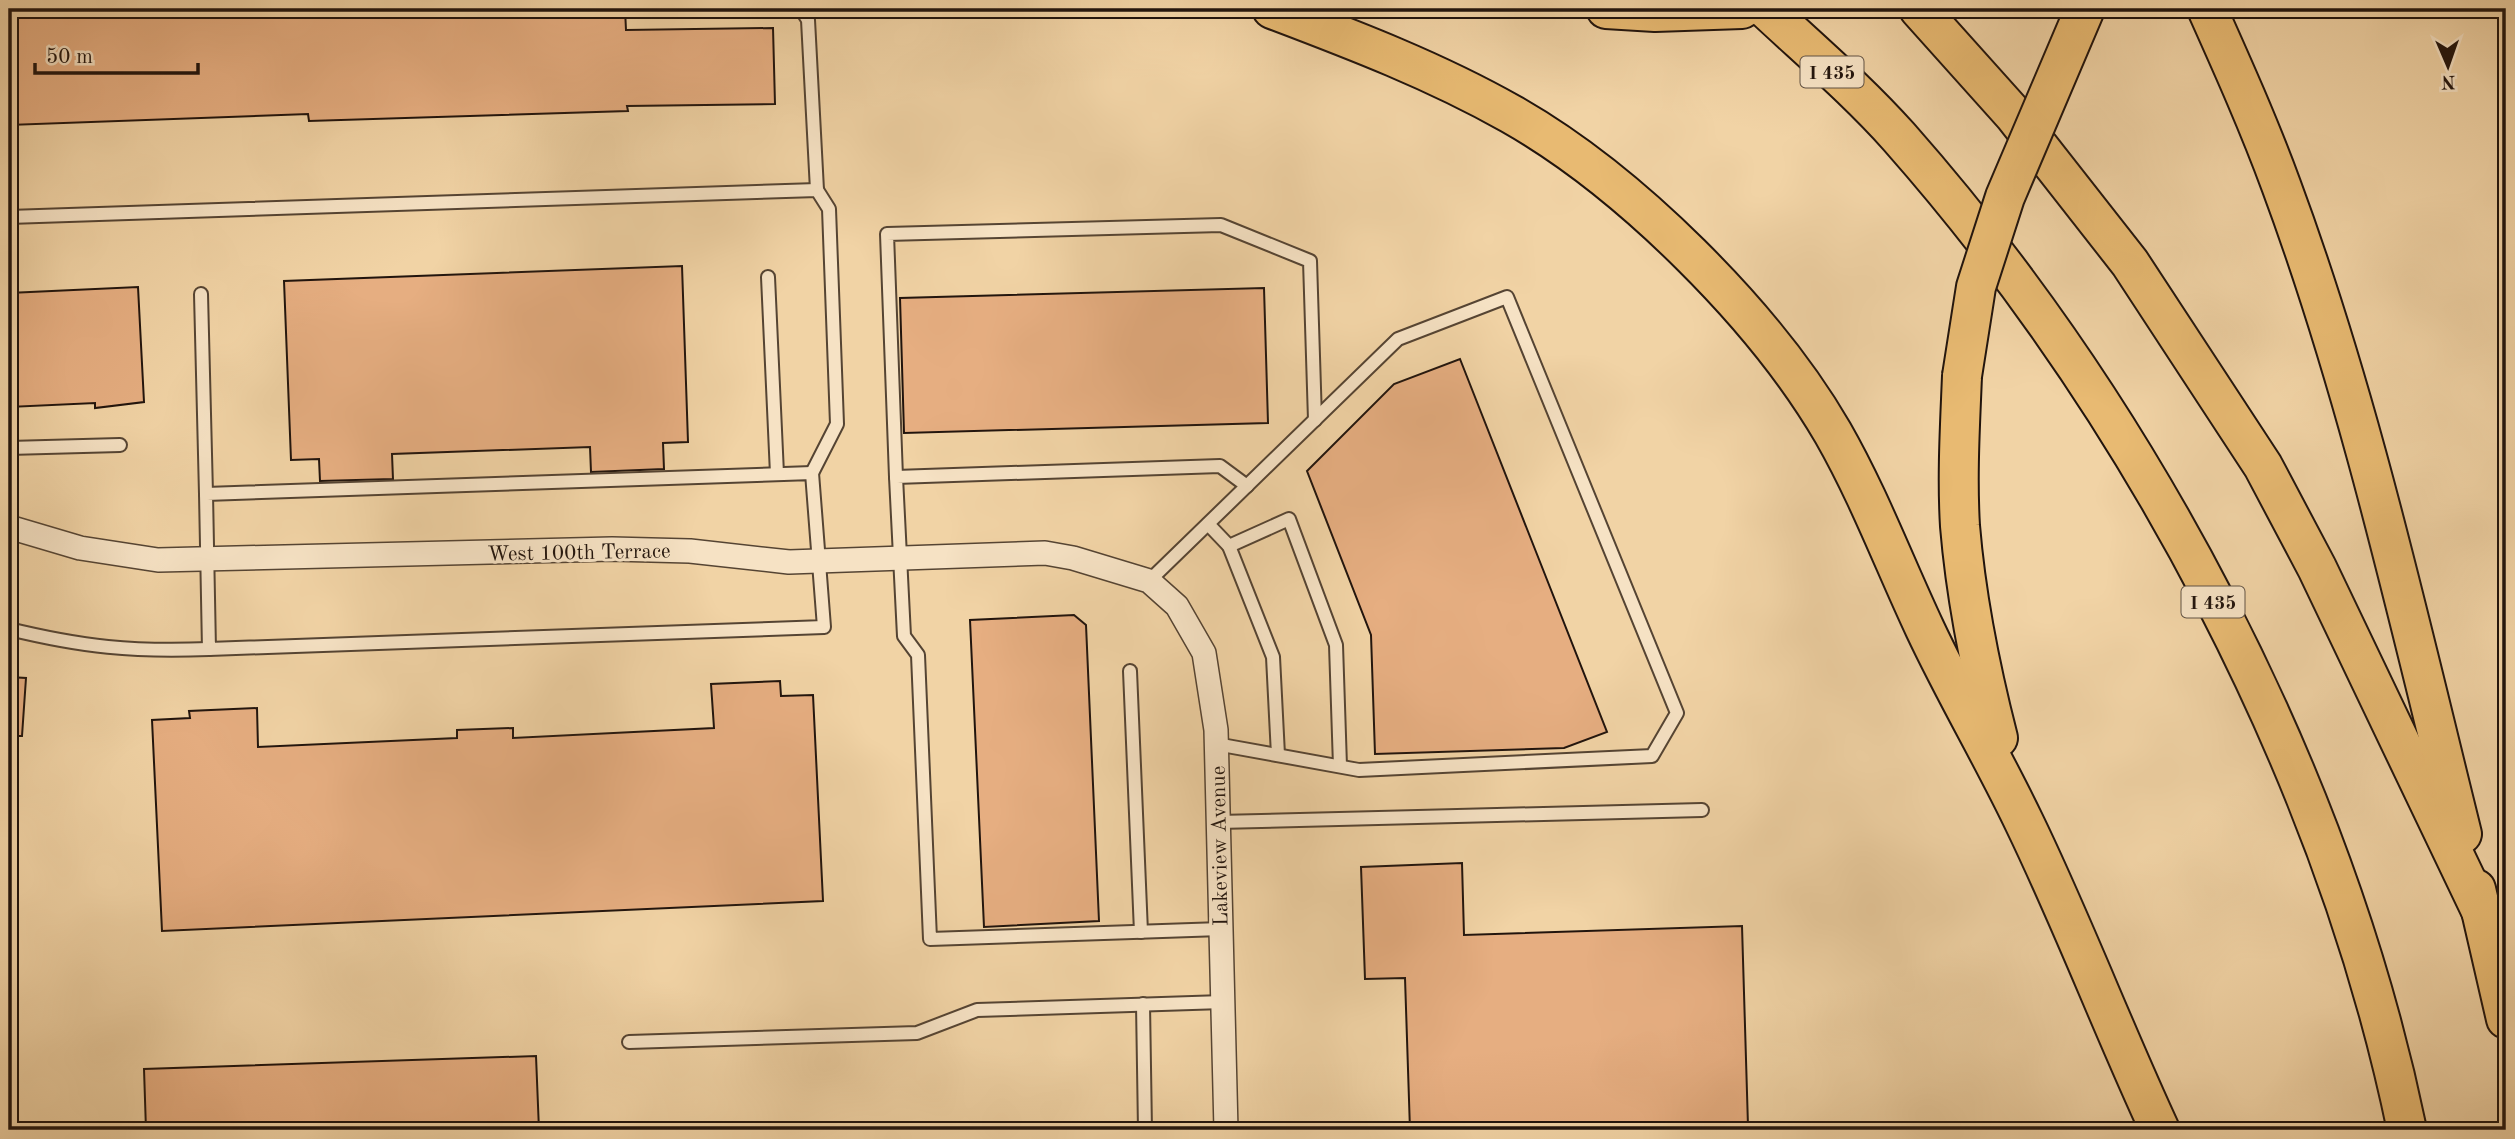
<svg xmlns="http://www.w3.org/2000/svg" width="2515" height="1139" font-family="'Old Standard TT',serif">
  <rect width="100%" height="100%" fill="#f1d3a5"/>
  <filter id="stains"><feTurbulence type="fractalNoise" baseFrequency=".00286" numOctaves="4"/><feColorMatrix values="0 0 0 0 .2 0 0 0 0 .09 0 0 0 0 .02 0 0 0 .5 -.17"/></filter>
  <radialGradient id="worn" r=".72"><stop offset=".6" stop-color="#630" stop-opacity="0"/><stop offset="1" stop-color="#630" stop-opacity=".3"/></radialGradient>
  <g fill="#e6ae81" stroke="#21140d" stroke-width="2">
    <path d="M 9,9 L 625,9 L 626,30 L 773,28 L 775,104 L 627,106 L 628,111 L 309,121 L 308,114 L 9,125 Z"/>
    <path d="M 682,266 L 688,442 L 663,443 L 664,469 L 591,472 L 590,447 L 392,454 L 393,479 L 320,481 L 319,459 L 291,460 L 284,281 Z"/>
    <path d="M 138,287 L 144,402 L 95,408 L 95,403 L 9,407 L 9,293 Z"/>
    <path d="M 1264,288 L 1268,423 L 904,433 L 900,298 Z"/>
    <path d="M 1460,359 L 1607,732 L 1564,748 L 1375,754 L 1371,635 L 1307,471 L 1394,384 Z"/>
    <path d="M 1074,615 L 1086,625 L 1099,921 L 984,927 L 970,620 Z"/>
    <path d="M 9,677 L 26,678 L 22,736 L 9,736 Z"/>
    <path d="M 780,681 L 781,696 L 813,695 L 823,901 L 162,931 L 152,720 L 190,718 L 189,711 L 257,708 L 258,747 L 457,738 L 457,730 L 513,728 L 513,738 L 714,728 L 711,684 Z"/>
    <path d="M 1462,863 L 1464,935 L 1742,926 L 1748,1126 L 1616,1130 L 1410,1130 L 1405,978 L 1365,979 L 1361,867 Z"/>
    <path d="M 536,1056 L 539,1130 L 146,1130 L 144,1069 Z"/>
  </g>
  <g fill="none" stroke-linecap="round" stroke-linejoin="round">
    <defs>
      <g id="lane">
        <path d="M 801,9 L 808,20 L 817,190"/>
        <path d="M 9,217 L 817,190 L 829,209 L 837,424 L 812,473"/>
        <path d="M 768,277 L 777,474"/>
        <path d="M 201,294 L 206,494"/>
        <path d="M 9,448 L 120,445"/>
        <path d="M 812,473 L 824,627 L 209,649 L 206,494 Z"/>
        <path d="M 896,477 L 887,234 L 1221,225 L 1310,261 L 1315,420"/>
        <path d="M 1208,524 L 1229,546 L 1289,519 L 1336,645 L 1340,766"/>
        <path d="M 1229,546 L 1273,657 L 1278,755"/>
        <path d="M 1149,581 L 1398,339 L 1507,297 L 1677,713 L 1652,756 L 1359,770 L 1216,744"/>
        <path d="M 9,629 C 83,647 132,652 209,649"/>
        <path d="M 1130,671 L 1141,932"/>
        <path d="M 1218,822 L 1702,810"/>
        <path d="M 1221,929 L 930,939 L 918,655 L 904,636 L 896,477 L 1220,466 L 1247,486"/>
        <path d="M 1143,1004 L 1145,1130"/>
        <path d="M 629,1042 L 917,1033 L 977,1010 L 1223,1002"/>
      </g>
      <path id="street" d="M 9,527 L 80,548 L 158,560 L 612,549 L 690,551 L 789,562 L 1045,553 L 1073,558 L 1149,581 L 1177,606 L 1204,653 L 1216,730 L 1226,1130"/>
      <g id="highway">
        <path d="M 1272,9 C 1354,40 1435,71 1511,114 C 1629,181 1765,316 1833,433 C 1869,496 1894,563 1925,629 C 1956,695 1993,757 2024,822 C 2073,923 2113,1029 2160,1130"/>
        <path d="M 1606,9 L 1655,12 L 1742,9"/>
        <path d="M 1766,9 C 1811,51 1858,91 1899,137 C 2140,410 2333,772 2407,1130"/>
        <path d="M 1919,9 L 2014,115 L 2130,263 L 2263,466 L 2317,568 L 2483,915"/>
        <path d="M 2207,9 C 2233,67 2259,125 2281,185 C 2359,395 2408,617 2462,834"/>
        <path d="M 1962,376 C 1960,426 1957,476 1960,526 C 1966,598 1980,668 1998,738"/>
        <path d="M 2476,889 L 2506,1019"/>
      </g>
    </defs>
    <use href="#lane" stroke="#543" stroke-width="16"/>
    <use href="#street" stroke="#543" stroke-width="26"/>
    <use href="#highway" stroke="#21140d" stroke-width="42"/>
    <use href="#lane" stroke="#f6e2c4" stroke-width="12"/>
    <use href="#street" stroke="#f6e2c4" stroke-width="23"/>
    <use href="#highway" stroke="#e8ba72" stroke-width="38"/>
    <defs>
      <path id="highway-bridge" d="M 1962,376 L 1976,287 L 2005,197 L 2085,9"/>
    </defs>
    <use href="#highway-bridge" stroke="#21140d" stroke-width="42" stroke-linecap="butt"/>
    <use href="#highway-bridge" stroke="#e8ba72" stroke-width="38"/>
  </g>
  <g text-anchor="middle" stroke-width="6" stroke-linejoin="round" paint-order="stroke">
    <g fill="#f6e2c4" stroke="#615244" stroke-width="2">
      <rect x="1800.5" y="56.5" width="63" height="31" rx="5"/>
      <rect x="2181.5" y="586.5" width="63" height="31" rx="5"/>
    </g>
    <g font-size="19" font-weight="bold" fill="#21140d">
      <text x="1832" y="79">I 435</text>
      <text x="2213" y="609">I 435</text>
    </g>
    <g font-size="21" fill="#21140d" stroke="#f6e2c4">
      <text transform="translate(579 552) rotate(-1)" y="7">West 100th Terrace</text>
      <text transform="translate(1219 846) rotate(-91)" y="7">Lakeview Avenue</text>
    </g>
  </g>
  <rect width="2515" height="1139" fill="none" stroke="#f1d3a5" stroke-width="35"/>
  <rect x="10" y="10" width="2494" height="1118" fill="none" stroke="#21140d" stroke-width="3.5"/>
  <rect x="18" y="18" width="2480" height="1104" fill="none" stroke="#21140d" stroke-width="2"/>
  <g transform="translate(2448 66) rotate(178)" stroke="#f6e2c4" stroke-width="5" paint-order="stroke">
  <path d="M0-5L12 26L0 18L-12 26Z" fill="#21140d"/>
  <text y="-10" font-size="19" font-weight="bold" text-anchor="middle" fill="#21140d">N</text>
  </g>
  <path d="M35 63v10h163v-10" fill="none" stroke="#21140d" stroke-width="3.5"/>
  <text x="46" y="63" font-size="21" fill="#21140d" stroke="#f6e2c4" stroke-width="5" paint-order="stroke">50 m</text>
  <rect width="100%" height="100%" filter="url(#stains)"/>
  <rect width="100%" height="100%" fill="url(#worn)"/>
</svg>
